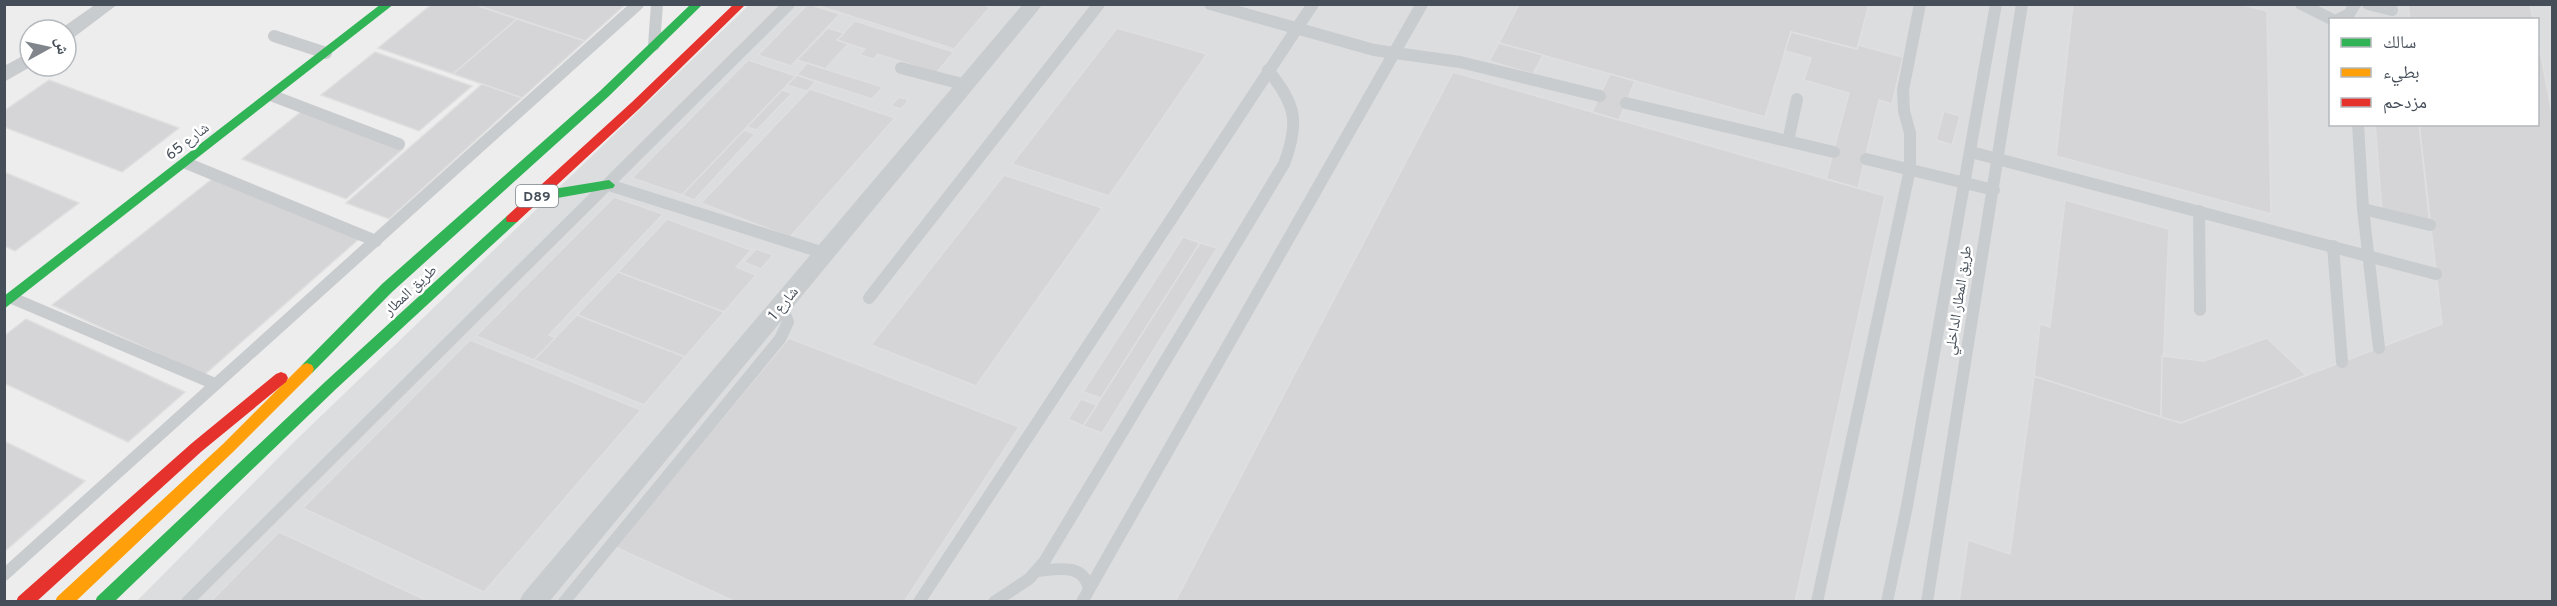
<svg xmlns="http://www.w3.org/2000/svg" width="2557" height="606" font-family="Overpass,'Noto Naskh Arabic',sans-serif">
  <rect width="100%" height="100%" fill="#eeeded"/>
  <path fill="#dcdddf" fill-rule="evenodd" d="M 749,5 L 2552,5 L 2552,601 L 136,602 L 296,440 ZM 2330,20 L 2538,20 L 2538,124 L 2330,124 Z"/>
  <g fill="#d5d5d7" stroke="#dfdfe0" stroke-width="1.5">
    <path d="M 432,4 L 473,4 L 517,19 L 453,74 L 378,48 Z"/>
    <path d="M 473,4 L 626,4 L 585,41 Z"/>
    <path d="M 808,4 L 840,14 L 791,66 L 758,55 Z"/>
    <path d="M 813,4 L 981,4 L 990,7 L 954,49 Z"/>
    <path d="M 1519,4 L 1869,4 L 1857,49 L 1791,32 L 1765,117 L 1499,43 Z"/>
    <path d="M 2073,4 L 2239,4 L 2267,11 L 2271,214 L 2056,156 Z"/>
    <path d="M 2401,4 L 2530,4 L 2533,20 L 2410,20 L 2408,6 Z"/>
    <path d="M 517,19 L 585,41 L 522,98 L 453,74 Z"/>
    <path d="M 855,21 L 954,52 L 936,73 L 878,54 L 874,59 L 860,55 L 865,49 L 837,40 Z"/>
    <path d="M 828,28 L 844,33 L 837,40 L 848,44 L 825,69 L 797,60 Z"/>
    <path d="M 1117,28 L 1207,54 L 1109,196 L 1012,164 Z"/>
    <path d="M 1791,32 L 1857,49 L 1858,45 L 1903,57 L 1892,104 L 1879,100 L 1858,188 L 1826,179 L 1849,93 L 1804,80 L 1811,58 L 1785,51 Z"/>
    <path d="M 2538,40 L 2552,113 L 2552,602 L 1959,602 L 1968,540 L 2010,554 L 2034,376 L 2181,423 L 2442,324 L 2419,124 L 2538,124 Z"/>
    <path d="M 1499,43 L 1543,55 L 1533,74 L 1489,61 Z"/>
    <path d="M 375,52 L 472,86 L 419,131 L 321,95 Z"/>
    <path d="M 748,60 L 796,76 L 682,195 L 632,178 Z"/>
    <path d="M 807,63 L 825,69 L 883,87 L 872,99 L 797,75 Z"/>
    <path d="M 1453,72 L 1885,196 L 1795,602 L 1175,602 Z"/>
    <path d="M 1610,74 L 1635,81 L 1619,120 L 1592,112 Z"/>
    <path d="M 797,75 L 814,81 L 816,81 L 807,91 L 787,85 Z"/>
    <path d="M 49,80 L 179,128 L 122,172 L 4,127 L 4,111 Z"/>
    <path d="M 482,84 L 522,98 L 389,219 L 346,203 Z"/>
    <path d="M 810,89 L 895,118 L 790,237 L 701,203 Z"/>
    <path d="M 782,90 L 792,93 L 757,130 L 747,127 Z"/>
    <path d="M 899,97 L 909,100 L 901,109 L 891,106 Z"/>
    <path d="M 302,111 L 403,149 L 346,199 L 242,159 Z"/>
    <path d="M 1944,111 L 1960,116 L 1952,145 L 1936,140 Z"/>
    <path d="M 2375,124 L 2419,124 L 2430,225 L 2382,211 Z"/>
    <path d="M 744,130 L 755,134 L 694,200 L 682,195 Z"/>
    <path d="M 4,172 L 79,203 L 15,251 L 4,246 Z"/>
    <path d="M 1004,175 L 1102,208 L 976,386 L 871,345 Z"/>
    <path d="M 212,179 L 359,239 L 204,375 L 52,305 Z"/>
    <path d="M 614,197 L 663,214 L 549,335 L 556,338 L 534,360 L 476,336 Z"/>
    <path d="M 2065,200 L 2169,229 L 2161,417 L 2034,376 L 2040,324 L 2050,327 Z"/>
    <path d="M 667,219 L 751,250 L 736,267 L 756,275 L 724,312 L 618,272 Z"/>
    <path d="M 1183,237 L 1200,243 L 1101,398 L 1083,392 Z"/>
    <path d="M 1200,243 L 1217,248 L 1102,433 L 1083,426 Z"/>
    <path d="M 756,249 L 773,255 L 761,269 L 744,262 Z"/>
    <path d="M 618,272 L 724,312 L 685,357 L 577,315 Z"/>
    <path d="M 577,315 L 685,357 L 644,405 L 534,360 Z"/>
    <path d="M 26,319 L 185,392 L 128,442 L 4,383 L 4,336 Z"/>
    <path d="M 789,338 L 1019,427 L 904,602 L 736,602 L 615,547 Z"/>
    <path d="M 2267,338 L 2306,375 L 2181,423 L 2161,417 L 2162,356 L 2204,361 Z"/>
    <path d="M 470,340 L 641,410 L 484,592 L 303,508 Z"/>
    <path d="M 1081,399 L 1097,405 L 1083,426 L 1068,419 Z"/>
    <path d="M 4,441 L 85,481 L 4,552 Z"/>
    <path d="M 279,532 L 430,602 L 210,602 Z"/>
  </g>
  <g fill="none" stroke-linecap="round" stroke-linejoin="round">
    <g stroke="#c9ccce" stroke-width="12">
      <path d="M 1210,4 L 1374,50 L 1460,62 L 1600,96"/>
      <path d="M 2301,4 L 2333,20"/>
      <path d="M 2368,4 L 2392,10"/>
      <path d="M 2337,20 L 2349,14 L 2355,4"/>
      <path d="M 274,36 L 326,53"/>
      <path d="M 654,45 L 657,4"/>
      <path d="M 901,68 L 966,85"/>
      <path d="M 273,96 L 399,144"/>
      <path d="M 1626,103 L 1834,152"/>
      <path d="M 2358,124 L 2363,209 L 2379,348"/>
      <path d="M 1788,141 L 1797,99"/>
      <path d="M 1971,152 L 2436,274"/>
      <path d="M 1866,159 L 1994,190"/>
      <path d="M 186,163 L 376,241"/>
      <path d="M 609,185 L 824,253"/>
      <path d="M 2363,209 L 2430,225"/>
      <path d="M 2199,211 L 2200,310"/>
      <path d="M 2333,246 L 2342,362"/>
      <path d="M 12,298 L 215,384"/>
      <path d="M 869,298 L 1099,4"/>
      <path d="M 1037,571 C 1058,569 1084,563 1089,589"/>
      <path d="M 4,575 L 638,4"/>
      <path d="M 187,602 L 789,4"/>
      <path d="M 564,602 L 780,339 L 788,322 L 785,314 L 778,308"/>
      <path d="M 919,602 L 1313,4"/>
      <path d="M 994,602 L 1029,579 L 1044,562 L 1284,164 C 1300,122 1296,105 1268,70"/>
      <path d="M 1082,602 L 1422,4"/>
      <path d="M 1817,602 L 1910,169 L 1910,133 L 1904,111 L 1903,90 L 1920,4"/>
      <path d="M 1887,602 L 1907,506 L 1996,4"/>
      <path d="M 1927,602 L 2022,4"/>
    </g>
    <g fill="#c9ccce" fill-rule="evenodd">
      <path d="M 96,4 L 118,4 L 73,38 L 66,40 L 66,30 L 59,30 Z"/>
      <path d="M 1023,4 L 1043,4 L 549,602 L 519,602 L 523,594 Z"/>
      <path d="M 30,52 L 30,66 L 32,66 L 4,82 L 4,66 Z"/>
    </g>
    <g fill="#30b455" fill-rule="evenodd">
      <path d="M 381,4 L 394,4 L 4,309 L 4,296 Z"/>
      <path d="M 691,4 L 703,4 L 608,97 L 392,292 L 312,373 L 302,373 L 300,369 L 302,365 L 382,284 L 600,91 Z"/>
      <path d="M 609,180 L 615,185 L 613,188 L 535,202 L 529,197 L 535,192 Z"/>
      <path d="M 512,214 L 517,216 L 518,219 L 517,222 L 336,389 L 114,602 L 95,602 L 97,597 L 326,381 L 507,216 Z"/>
    </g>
    <path fill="#ff9f0a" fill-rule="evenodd" d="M 307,363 L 312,365 L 314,369 L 312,373 L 233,452 L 75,602 L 55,602 L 57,597 L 223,444 L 302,365 Z"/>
    <g fill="#e5322d" fill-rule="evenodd">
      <path d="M 734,4 L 746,4 L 640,108 L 517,222 L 507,222 L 506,219 L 507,216 L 632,102 Z"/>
      <path d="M 281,372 L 286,374 L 288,378 L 286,382 L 202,451 L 36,602 L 16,602 L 18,597 L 192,443 L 276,374 Z"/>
    </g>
  </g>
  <g text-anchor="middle" stroke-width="5" stroke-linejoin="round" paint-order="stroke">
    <rect fill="#fff" stroke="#7e848b" stroke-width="1.5" x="516" y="185" width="42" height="22" rx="4.5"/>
    <g font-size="14" font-weight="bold" fill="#464f59">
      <text x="537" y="201">D89</text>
    </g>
    <g font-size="15" fill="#464f59" stroke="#fff">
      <text transform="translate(187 141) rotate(-38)" y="5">شارع 65</text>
      <text transform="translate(410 290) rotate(-43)" y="5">طريق المطار</text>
      <text transform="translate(1958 300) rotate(-81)" y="5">طريق المطار الداخلي</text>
      <text transform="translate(783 303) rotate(-50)" y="5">شارع 1</text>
    </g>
  </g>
  <rect width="2557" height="606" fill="none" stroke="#464f59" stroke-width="12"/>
  <rect x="2329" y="18" width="210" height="108" fill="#ffffff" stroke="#b5b9bd" stroke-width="1.5"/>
  <rect x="2341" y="38" width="30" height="9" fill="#30b455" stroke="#b5b9bd" stroke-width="1.5"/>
  <text x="2383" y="48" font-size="18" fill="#464f59">سالك</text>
  <rect x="2341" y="68" width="30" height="9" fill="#ff9f0a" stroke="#b5b9bd" stroke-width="1.5"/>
  <text x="2383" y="78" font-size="18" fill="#464f59">بطيء</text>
  <rect x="2341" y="98" width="30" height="9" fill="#e5322d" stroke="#b5b9bd" stroke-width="1.5"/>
  <text x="2383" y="108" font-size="18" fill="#464f59">مزدحم</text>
  <g transform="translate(48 48) rotate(82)"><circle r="28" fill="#ffffff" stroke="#b5b9bd" stroke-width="1.5"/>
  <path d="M0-4.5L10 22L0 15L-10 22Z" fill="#81868d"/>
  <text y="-9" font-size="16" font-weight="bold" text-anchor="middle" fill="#464f59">ش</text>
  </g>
</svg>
